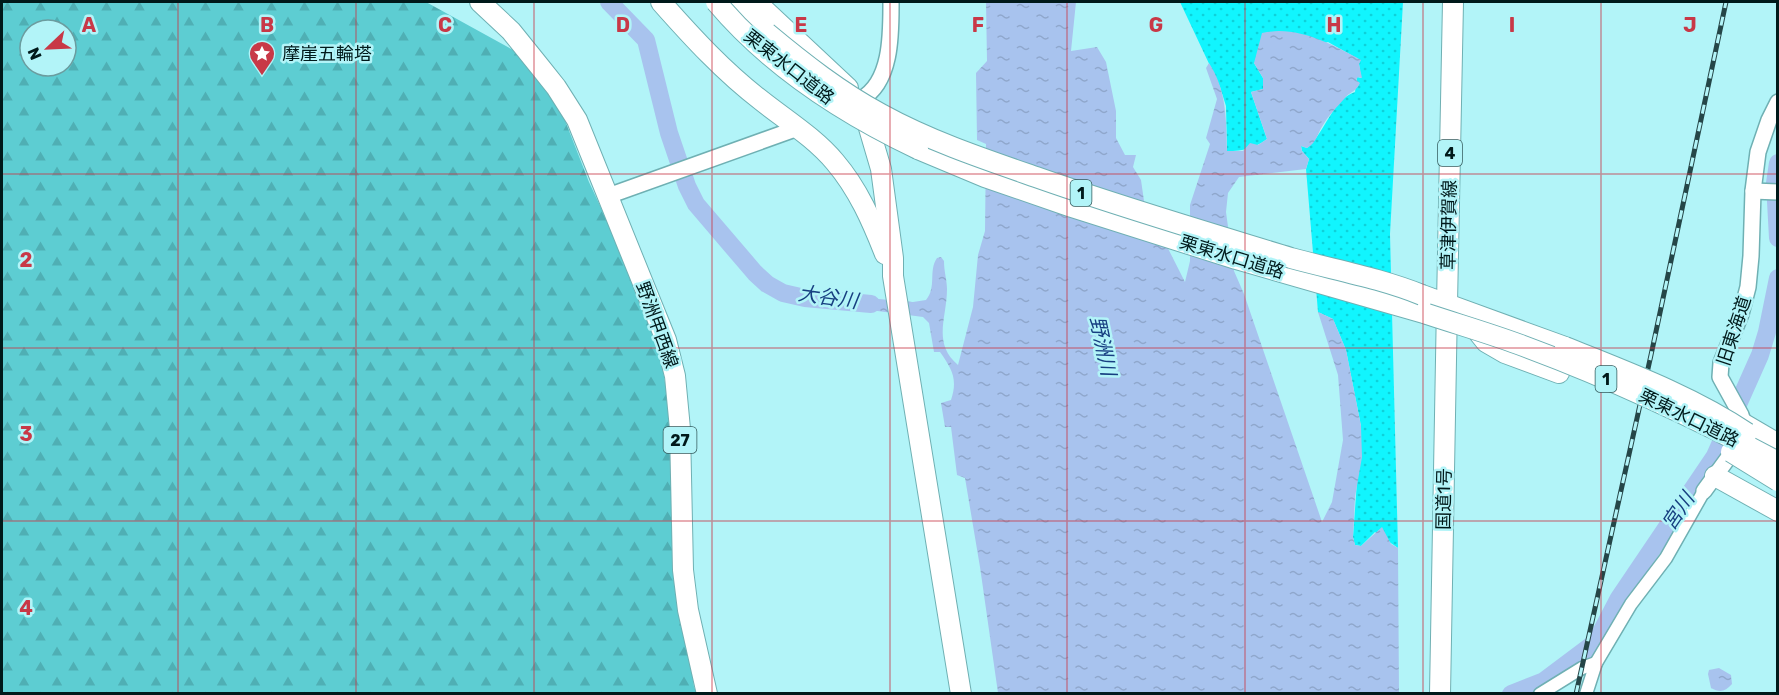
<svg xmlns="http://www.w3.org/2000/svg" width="1779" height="695" font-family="Rubik,'Noto Sans JP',sans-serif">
  <defs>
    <pattern id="grass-dots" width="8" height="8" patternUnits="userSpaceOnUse" patternTransform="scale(1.5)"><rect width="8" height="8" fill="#11f5fe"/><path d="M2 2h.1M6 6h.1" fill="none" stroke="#0ed1d9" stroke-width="1.8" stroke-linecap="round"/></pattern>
    <pattern id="forest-firs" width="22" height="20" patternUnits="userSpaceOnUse" patternTransform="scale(1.5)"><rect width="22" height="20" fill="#5dcdd2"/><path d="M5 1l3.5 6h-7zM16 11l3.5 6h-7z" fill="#4fafb4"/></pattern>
    <pattern id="water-ripples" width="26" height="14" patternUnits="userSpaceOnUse" patternTransform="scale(1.5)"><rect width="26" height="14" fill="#a8c3ee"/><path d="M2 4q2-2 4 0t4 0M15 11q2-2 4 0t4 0" fill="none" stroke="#8fa7cc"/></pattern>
  </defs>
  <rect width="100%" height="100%" fill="#b2f4f8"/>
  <path fill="url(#grass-dots)" d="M 1180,2 L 1403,2 L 1390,234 L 1398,548 L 1375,532 L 1361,546 L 1355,545 L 1353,537 L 1361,426 L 1346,350 L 1333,319 L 1318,312 L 1306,169 L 1309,159 L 1302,151 L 1301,146 L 1307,148 C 1325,133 1332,100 1355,92 L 1357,77 L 1361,78 L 1359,64 L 1360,60 L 1328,42 L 1254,63 L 1263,78 L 1263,89 L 1251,92 L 1267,139 C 1253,149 1244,151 1227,151 L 1226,106 L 1220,87 Z"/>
  <path fill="url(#forest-firs)" fill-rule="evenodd" d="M 2,2 L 426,2 L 524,56 L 552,87 L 589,182 L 656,326 L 679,471 L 679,562 L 694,687 L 697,693 L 2,693 ZM 30,30 L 66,30 L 66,66 L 30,66 Z"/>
  <g fill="url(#water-ripples)">
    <path d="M 986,2 L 1076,2 L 1071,51 L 1097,47 L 1106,62 L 1116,111 L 1116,138 L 1125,155 L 1136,155 L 1133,167 L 1141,180 L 1144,201 L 1185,282 L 1190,261 L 1190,205 L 1210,144 L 1206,138 L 1217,99 L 1206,68 L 1209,63 C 1227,91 1226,119 1227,151 L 1243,151 L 1250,143 L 1258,145 L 1267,139 L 1251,92 L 1263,89 L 1263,78 L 1254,63 L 1262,33 C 1297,25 1331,44 1361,60 L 1359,64 L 1362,78 L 1358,77 L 1356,80 L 1360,83 C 1356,92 1349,92 1344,99 C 1337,107 1328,116 1323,125 C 1317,134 1317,142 1307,148 L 1301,146 L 1302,151 L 1309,159 L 1306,169 L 1239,177 L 1228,193 L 1226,212 L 1234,271 L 1244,294 L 1322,522 L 1332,502 L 1343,440 L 1338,375 L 1318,312 L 1333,319 L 1346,350 L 1361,426 L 1362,457 L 1355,497 L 1353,537 L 1355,545 L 1361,546 L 1382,527 L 1391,544 L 1398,548 L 1399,693 L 998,693 L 980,567 L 965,478 L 957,475 L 951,427 L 945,427 L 941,403 L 951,400 C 958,379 952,369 940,352 L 934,352 L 929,323 L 923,317 L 855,308 L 855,305 L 846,304 L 846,298 L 856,299 L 856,297 L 913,302 L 926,300 C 937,287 928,271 937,258 L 941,257 L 944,261 C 944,272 947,280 947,289 C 947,318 932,343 958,365 L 973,307 L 978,255 L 985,231 L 986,144 L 977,140 L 976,73 L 987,61 Z"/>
    <path d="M 1719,668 L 1731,675 L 1732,684 C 1725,692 1720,693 1711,688 L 1708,674 L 1709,670 Z"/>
  </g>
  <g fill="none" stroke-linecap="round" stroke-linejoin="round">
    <g stroke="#a8c3ee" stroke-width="18">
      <path d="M 609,2 L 646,40 L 669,133 L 687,186 L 696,204 L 755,273 L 767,284 L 783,293 L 805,298 L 871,304"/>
      <path d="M 1778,163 L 1775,183 L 1778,238"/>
      <path d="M 1511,694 L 1544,681 L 1596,642 L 1619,598 L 1715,456 L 1760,355 L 1767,332 L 1778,278"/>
    </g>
    <defs>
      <g id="minor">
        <path d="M 1540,694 L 1582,668 L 1596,663"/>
        <path d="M 1586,694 L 1596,663 L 1631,604 L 1666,558 L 1704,491"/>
      </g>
      <g id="tertiary">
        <path d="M 861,99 C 892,82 891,33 891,2"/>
        <path d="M 1753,191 L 1778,192"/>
        <path d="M 608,196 L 798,128"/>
        <path d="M 1704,491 L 1742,439 L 1744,424 L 1741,415 L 1720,377 L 1721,363 L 1741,314 L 1748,287 L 1751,256 L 1753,191 L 1758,152 L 1769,120 L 1778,102"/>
      </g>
      <g id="primary">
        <path d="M 480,2 L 511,31 L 540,67 L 556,87 L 577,120 L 666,340 L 675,376 L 680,429 L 683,570 L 688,610 L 707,694"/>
        <path d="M 661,2 C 692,37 724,72 762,101 C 786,120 815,138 835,162 C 858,189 872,221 885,254"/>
        <path d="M 756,2 L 848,88"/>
        <path d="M 864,111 L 881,169 L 893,258 L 893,276 L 961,694"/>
        <path d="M 1447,304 L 1453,2"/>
      </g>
      <g id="trunk">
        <path d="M 735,2 L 767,33"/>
        <path d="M 918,149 L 985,177 L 1072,207 L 1236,259 L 1427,314"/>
        <path d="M 1422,295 L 1565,347"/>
        <path d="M 1474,327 L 1486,342 L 1505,353 L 1559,373"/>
        <path d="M 1744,424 L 1778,444"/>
        <path d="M 1715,476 L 1778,511"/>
        <path d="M 1440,694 L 1447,304"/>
      </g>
    </defs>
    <use href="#minor" stroke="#6fb0b3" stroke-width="15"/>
    <use href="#tertiary" stroke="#6fb0b3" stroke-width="18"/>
    <use href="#primary" stroke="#6fb0b3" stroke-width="22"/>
    <use href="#trunk" stroke="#6fb0b3" stroke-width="22"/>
    <use href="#minor" stroke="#fff" stroke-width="12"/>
    <use href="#tertiary" stroke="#fff" stroke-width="15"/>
    <use href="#primary" stroke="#fff" stroke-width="20"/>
    <use href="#trunk" stroke="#fff" stroke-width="20"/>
    <defs>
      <path id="rail" d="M 1576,694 L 1651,355 L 1726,2"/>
    </defs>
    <use href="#rail" stroke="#254648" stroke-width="5"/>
    <use href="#rail" stroke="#b2f4f8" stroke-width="3" stroke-dasharray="9" stroke-linecap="butt"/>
    <defs>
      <g id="trunk-bridge">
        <path d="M 716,2 C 770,66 842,113 918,149"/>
        <path d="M 767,33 C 803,63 840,92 881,114 C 930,141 984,159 1036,177 C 1121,207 1206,232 1291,258 C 1335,270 1380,278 1422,295"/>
        <path d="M 1427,314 C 1457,324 1488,333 1518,344 C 1608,377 1694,417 1778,462"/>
        <path d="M 1565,347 C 1627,372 1692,396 1747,433"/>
        <path d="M 1731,452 L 1778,481"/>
      </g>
    </defs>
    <use href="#trunk-bridge" stroke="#6fb0b3" stroke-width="22" stroke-linecap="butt"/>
    <use href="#trunk-bridge" stroke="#fff" stroke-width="20"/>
  </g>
  <path fill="none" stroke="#c83847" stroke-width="1.5" stroke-opacity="0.55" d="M 178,2 L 178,694M 356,2 L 356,694M 534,2 L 534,694M 712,2 L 712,694M 890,2 L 890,694M 1067,2 L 1067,694M 1245,2 L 1245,694M 1423,2 L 1423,694M 1601,2 L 1601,694M 2,174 L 1778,174M 2,348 L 1778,348M 2,521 L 1778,521"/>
  <defs>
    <symbol id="sight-pin" viewBox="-11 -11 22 30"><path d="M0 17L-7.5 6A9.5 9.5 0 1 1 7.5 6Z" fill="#c83847" stroke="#b2f4f8"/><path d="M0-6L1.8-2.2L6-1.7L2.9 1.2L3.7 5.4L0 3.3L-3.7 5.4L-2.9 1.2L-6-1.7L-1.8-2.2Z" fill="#fff"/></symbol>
  </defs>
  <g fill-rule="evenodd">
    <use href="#sight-pin" x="247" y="39" width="30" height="40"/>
  </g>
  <g text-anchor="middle" stroke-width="5" stroke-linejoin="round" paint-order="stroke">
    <g fill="#b2f4f8" stroke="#355b5d" stroke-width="1.5">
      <rect x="1438" y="140" width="24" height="26" rx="4.5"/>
      <rect x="1070.5" y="180" width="21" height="26" rx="4.5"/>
      <rect x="1595.5" y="366" width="21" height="26" rx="4.5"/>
      <rect x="663.5" y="427" width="33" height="26" rx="4.5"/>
    </g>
    <g font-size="16" font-weight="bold" fill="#00191a">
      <text x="1450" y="159">4</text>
      <text x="1081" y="199">1</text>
      <text x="1606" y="385">1</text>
      <text x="680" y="446">27</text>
    </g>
    <g font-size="18" fill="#00191a" stroke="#b2f4f8" text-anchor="start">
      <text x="282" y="60">摩崖五輪塔</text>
    </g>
    <g font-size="18" fill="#00191a" stroke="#b2f4f8">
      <text transform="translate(789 67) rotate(38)" y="6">栗東水口道路</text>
      <text transform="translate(1449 225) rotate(-89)" y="6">草津伊賀線</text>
      <text transform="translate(1232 257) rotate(17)" y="6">栗東水口道路</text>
      <text transform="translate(657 325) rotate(70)" y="6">野洲甲西線</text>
      <text transform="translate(1734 331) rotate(-72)" y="6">旧東海道</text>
      <text transform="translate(1689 418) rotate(26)" y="6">栗東水口道路</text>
      <text transform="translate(1444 499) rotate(-89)" y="6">国道1号</text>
    </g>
    <g font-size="20" font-style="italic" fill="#173f81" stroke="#b2f4f8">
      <text transform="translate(828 297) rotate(8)" y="7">大谷川</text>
      <text transform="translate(1103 346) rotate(78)" y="7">野洲川</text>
      <text transform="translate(1678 511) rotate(-56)" y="7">宮川</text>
    </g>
  </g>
  <g font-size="20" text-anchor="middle" font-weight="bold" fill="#c83847" stroke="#b2f4f8" stroke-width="5" stroke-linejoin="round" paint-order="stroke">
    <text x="89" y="32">A</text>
    <text x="267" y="32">B</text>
    <text x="445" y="32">C</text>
    <text x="623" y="32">D</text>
    <text x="801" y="32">E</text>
    <text x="978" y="32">F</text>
    <text x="1156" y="32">G</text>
    <text x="1334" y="32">H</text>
    <text x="1512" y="32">I</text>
    <text x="1690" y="32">J</text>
    <text x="26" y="267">2</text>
    <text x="26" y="441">3</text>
    <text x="26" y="615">4</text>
  </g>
  <rect width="1779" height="695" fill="none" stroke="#00191a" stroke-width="6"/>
  <g transform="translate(48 48) rotate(247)"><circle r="28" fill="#b2f4f8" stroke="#6b9c9f" stroke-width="1.5"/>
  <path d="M0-4.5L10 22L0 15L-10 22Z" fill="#c83847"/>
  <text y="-9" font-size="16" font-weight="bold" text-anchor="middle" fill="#00191a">N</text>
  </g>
</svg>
